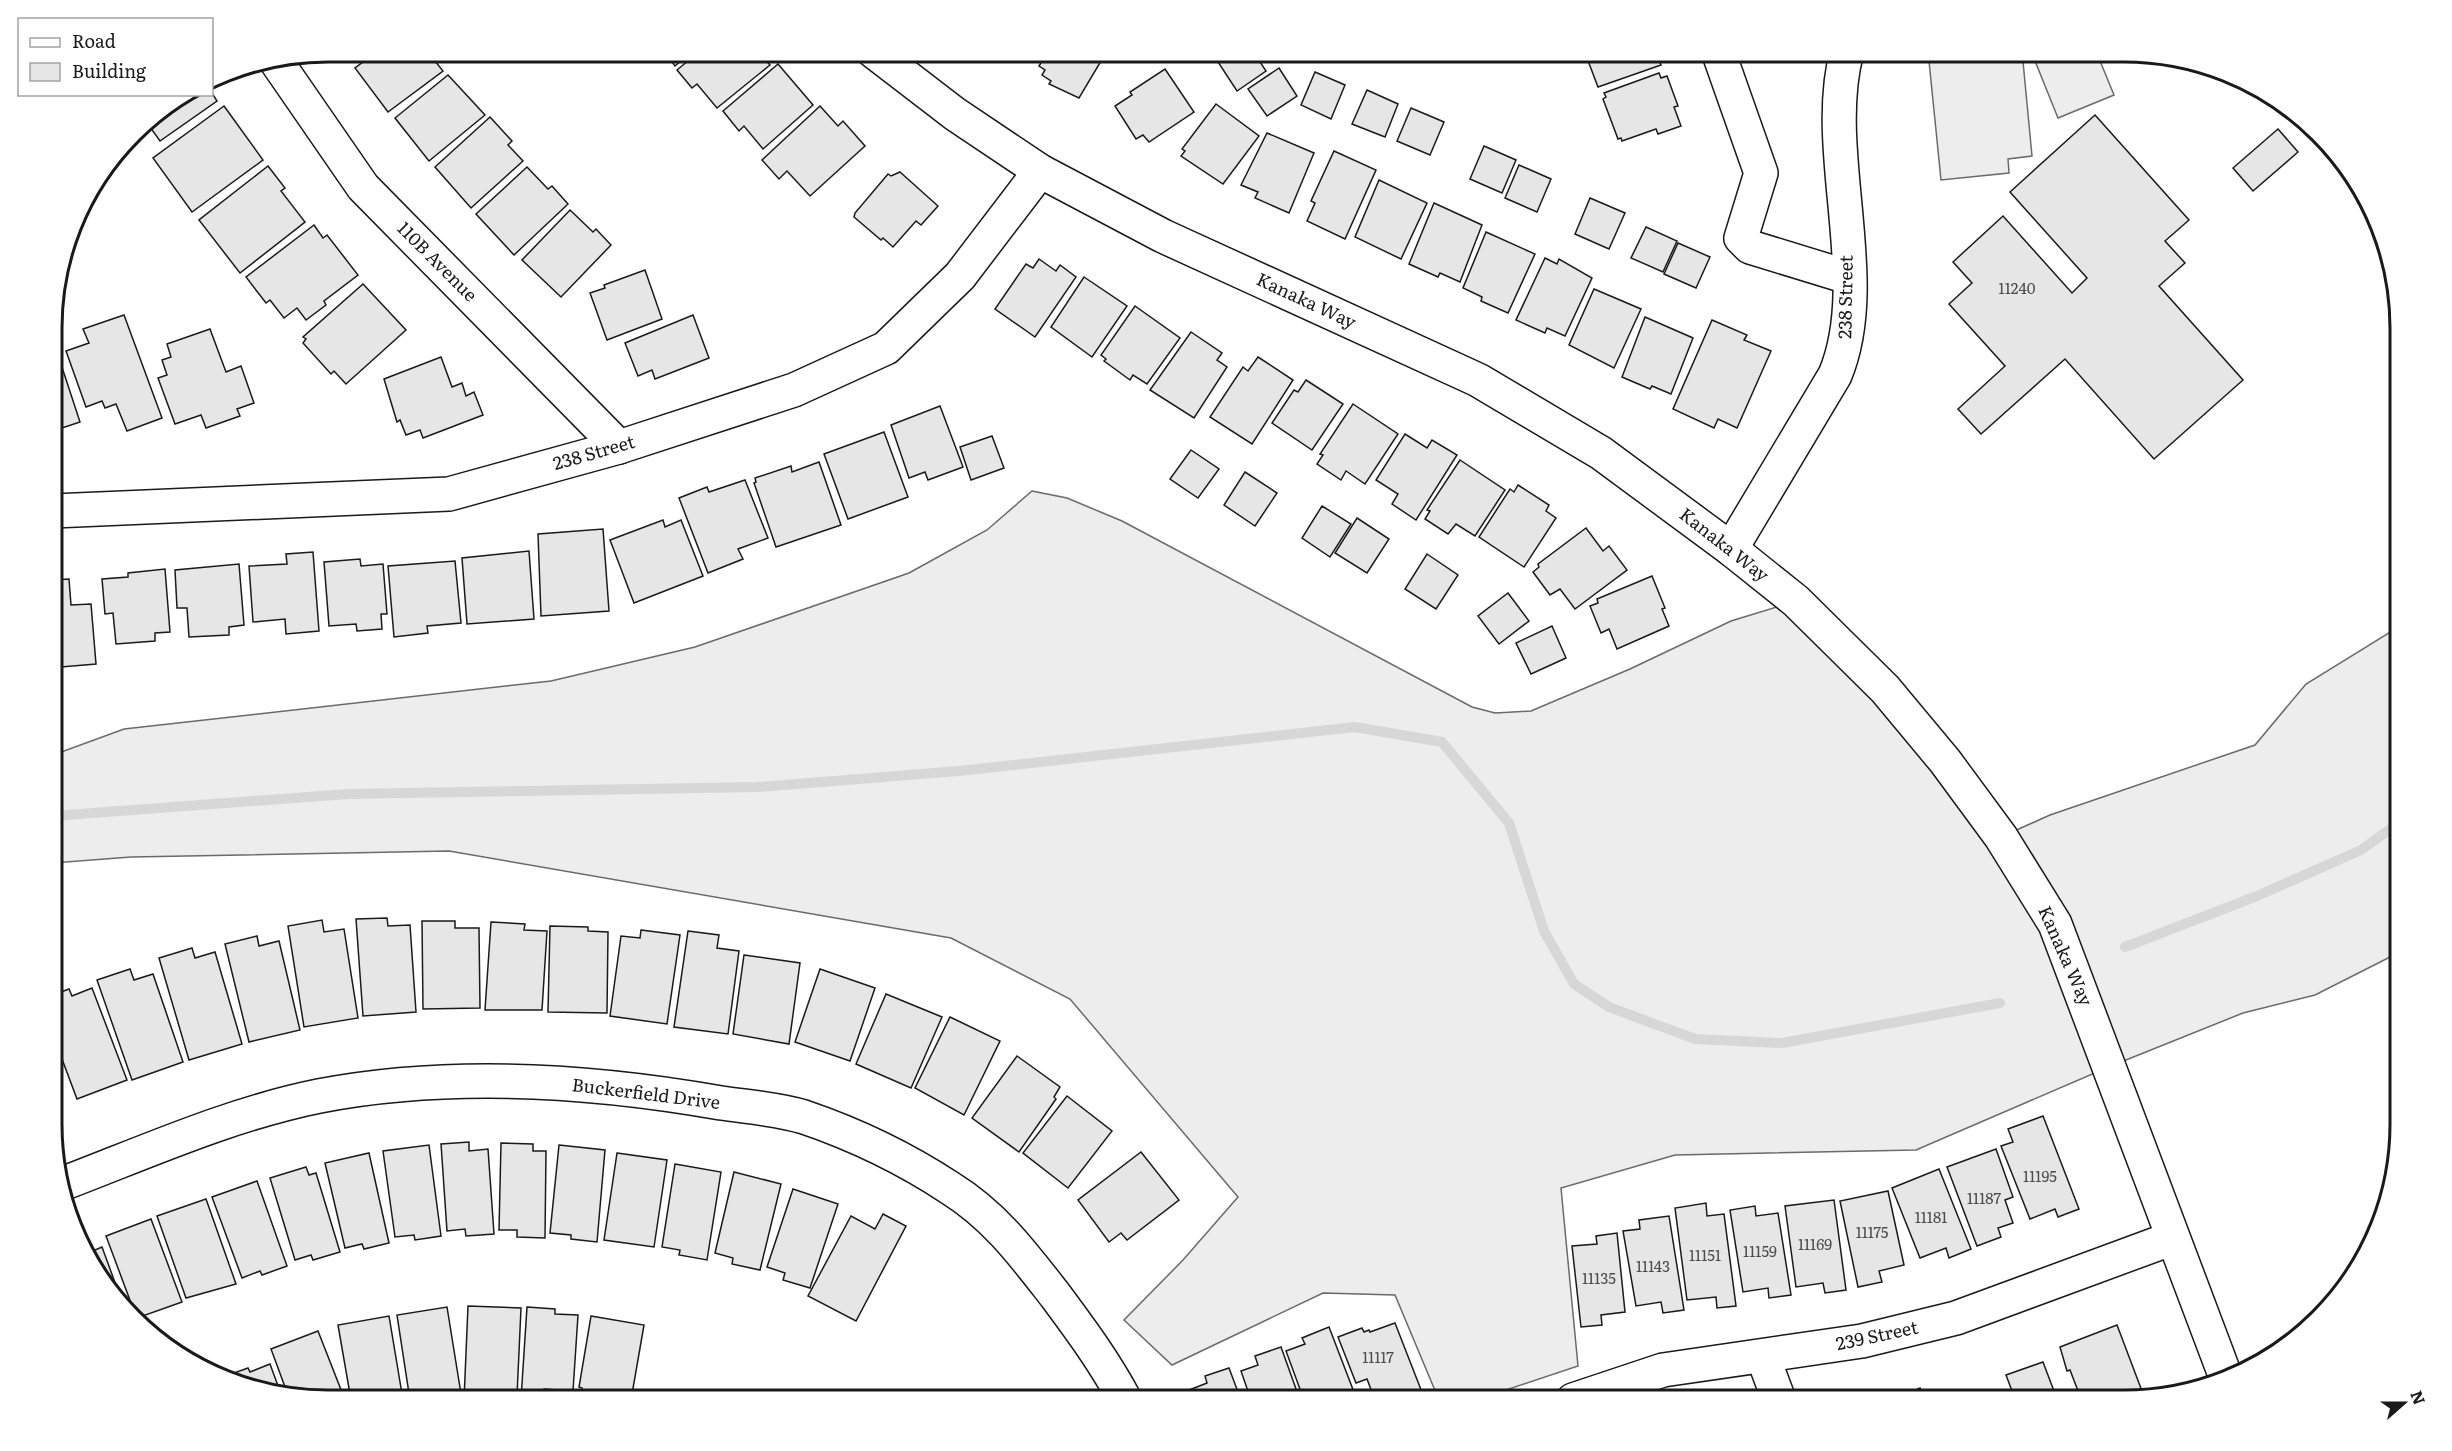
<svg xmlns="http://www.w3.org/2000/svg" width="2452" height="1451" font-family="Literata,serif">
  <rect width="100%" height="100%" fill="#fff"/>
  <g fill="#ededed" stroke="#6a6a6a" stroke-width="1.5">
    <path d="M 1928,51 L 2022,51 L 2032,156 L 2008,159 L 2009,173 L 1941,180 Z"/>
    <path d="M 2031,51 L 2096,51 L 2114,95 L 2058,118 Z"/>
    <path d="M 1032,491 L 1067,498 L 1122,521 L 1472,707 L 1495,713 L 1531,711 L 1630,669 L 1731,621 L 1796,601 L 2001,837 L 2050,815 L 2255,745 L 2306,684 L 2400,626 L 2400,952 L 2315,995 L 2243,1013 L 2111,1066 L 1916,1150 L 1675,1155 L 1561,1188 L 1578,1366 L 1476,1400 L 1439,1400 L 1395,1295 L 1323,1293 L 1172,1365 L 1124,1320 L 1183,1260 L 1238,1197 L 1070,999 L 951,938 L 449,851 L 131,857 L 53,863 L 53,755 L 124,729 L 551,681 L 695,647 L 909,573 L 987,530 Z"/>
  </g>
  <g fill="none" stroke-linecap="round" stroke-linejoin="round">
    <g stroke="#d7d7d7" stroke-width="10">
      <path d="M 53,816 L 348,794 L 758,787 L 959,771 L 1355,727 L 1442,742 L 1509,823 L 1544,931 L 1574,984 L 1609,1007 L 1695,1039 L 1782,1043 L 2000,1003"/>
      <path d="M 2125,947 L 2257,896 L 2361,850 L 2400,822"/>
    </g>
  </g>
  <g fill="#e6e6e6" stroke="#1a1a1a" stroke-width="1.5">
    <path d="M 345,51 L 363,51 L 351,60 Z"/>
    <path d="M 378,51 L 427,51 L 443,71 L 388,112 L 355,68 Z"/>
    <path d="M 664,51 L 693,51 L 675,66 Z"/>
    <path d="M 700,51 L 758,51 L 770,65 L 717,108 L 697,84 L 692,88 L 677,70 Z"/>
    <path d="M 1018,51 L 1035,51 L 1029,59 Z"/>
    <path d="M 1048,51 L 1107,51 L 1079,98 L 1049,84 L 1051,81 L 1042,75 L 1045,70 L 1039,66 Z"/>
    <path d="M 1234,51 L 1253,51 L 1266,71 L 1237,91 L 1218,62 Z"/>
    <path d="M 1588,51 L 1656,51 L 1661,65 L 1598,87 L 1587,58 L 1590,57 Z"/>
    <path d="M 778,64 L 813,105 L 763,149 L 744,126 L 739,131 L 723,111 Z"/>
    <path d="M 1279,68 L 1297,96 L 1267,116 L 1248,89 Z"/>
    <path d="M 1165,69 L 1194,112 L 1149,142 L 1143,135 L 1136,139 L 1115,106 L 1132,95 L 1130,92 Z"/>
    <path d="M 1315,72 L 1345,85 L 1331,119 L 1301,105 Z"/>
    <path d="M 1659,73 L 1661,78 L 1667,76 L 1678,106 L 1674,107 L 1681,126 L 1658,134 L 1656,129 L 1622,141 L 1621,138 L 1618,139 L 1603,99 L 1606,97 L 1604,93 Z"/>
    <path d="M 448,75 L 485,115 L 429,161 L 395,118 Z"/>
    <path d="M 1367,90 L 1398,104 L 1385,137 L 1352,124 Z"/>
    <path d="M 212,93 L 217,101 L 160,141 L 145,120 L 185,94 Z"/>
    <path d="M 1216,104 L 1259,136 L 1223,184 L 1181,156 L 1185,151 L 1182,149 Z"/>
    <path d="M 224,106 L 263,160 L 192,212 L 153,158 Z"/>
    <path d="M 820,106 L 838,126 L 843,121 L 865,146 L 810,196 L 787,171 L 779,179 L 762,160 Z"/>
    <path d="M 1411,108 L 1444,122 L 1430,155 L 1397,141 Z"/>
    <path d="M 2095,115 L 2189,220 L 2165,241 L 2185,263 L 2159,286 L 2243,380 L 2154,459 L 2065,359 L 1981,434 L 1958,409 L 2005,366 L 1949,304 L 1972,283 L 1953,262 L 2003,216 L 2072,293 L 2087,278 L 2010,192 Z"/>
    <path d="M 490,117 L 512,141 L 508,145 L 523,161 L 471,208 L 435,167 Z"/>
    <path d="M 2278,129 L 2298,152 L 2253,191 L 2233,168 Z"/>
    <path d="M 1267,133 L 1314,153 L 1289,213 L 1255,198 L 1258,192 L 1241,185 Z"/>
    <path d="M 1484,146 L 1516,160 L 1502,193 L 1470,179 Z"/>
    <path d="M 1334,151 L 1376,170 L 1345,239 L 1307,221 L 1315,203 L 1311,201 Z"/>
    <path d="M 1519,165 L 1551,179 L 1537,212 L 1505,198 Z"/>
    <path d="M 268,166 L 285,188 L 281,191 L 305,222 L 240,273 L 199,220 Z"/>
    <path d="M 527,167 L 548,189 L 552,186 L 568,204 L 514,255 L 476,214 Z"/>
    <path d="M 900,172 L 938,206 L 921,225 L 916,221 L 893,247 L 883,238 L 881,240 L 854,217 L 855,213 L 888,174 L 891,176 Z"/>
    <path d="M 1379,180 L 1427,203 L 1401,259 L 1355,237 Z"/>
    <path d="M 1590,198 L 1625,213 L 1609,249 L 1575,234 Z"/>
    <path d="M 1434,203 L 1482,225 L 1460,282 L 1440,273 L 1438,277 L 1409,264 Z"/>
    <path d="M 570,210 L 593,232 L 596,229 L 611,245 L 561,297 L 522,260 Z"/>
    <path d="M 314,225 L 323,238 L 327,235 L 358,275 L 324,301 L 326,305 L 306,320 L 297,308 L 284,318 L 270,300 L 266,303 L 246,277 Z"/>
    <path d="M 1646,227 L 1677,241 L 1663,272 L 1631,258 Z"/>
    <path d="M 1486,232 L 1535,254 L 1508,313 L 1481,301 L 1482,297 L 1463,288 Z"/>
    <path d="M 1678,243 L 1710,257 L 1696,288 L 1664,274 Z"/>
    <path d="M 1545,258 L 1557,264 L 1559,259 L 1592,278 L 1565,336 L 1547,328 L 1545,333 L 1516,320 Z"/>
    <path d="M 1039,259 L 1056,271 L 1060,265 L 1076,277 L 1035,337 L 995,309 L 1026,264 L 1033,268 Z"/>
    <path d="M 645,270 L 662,319 L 607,340 L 590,293 L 605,288 L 604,285 Z"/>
    <path d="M 1084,277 L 1127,306 L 1092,357 L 1051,327 Z"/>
    <path d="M 363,284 L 406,330 L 346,384 L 334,371 L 331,374 L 303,343 L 306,339 L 303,337 Z"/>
    <path d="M 1594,289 L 1641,309 L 1614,368 L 1569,345 Z"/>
    <path d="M 1135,306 L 1180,338 L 1147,384 L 1133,375 L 1130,380 L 1104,361 L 1106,359 L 1101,355 Z"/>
    <path d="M 124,315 L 162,418 L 127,431 L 116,404 L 105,408 L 102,401 L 86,407 L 66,351 L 89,343 L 83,329 Z"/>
    <path d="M 693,315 L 709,358 L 655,379 L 652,370 L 638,376 L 625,343 Z"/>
    <path d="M 1645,317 L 1693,338 L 1671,394 L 1652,386 L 1650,389 L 1622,377 Z"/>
    <path d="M 1712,320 L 1747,335 L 1744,340 L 1771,351 L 1737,428 L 1718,419 L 1714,428 L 1673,409 Z"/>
    <path d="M 210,329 L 226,372 L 241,366 L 254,403 L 237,409 L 240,416 L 206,428 L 201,415 L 175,424 L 158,378 L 167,375 L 162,360 L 171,357 L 167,344 Z"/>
    <path d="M 1191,332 L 1222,353 L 1217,360 L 1227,367 L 1194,418 L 1150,390 Z"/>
    <path d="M 57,352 L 80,422 L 53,431 L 53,353 Z"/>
    <path d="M 441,357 L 452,387 L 462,383 L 466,396 L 474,392 L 483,415 L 423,438 L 420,430 L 406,435 L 400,420 L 397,422 L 384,379 Z"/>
    <path d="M 1258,357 L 1293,380 L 1252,444 L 1210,417 L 1243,367 L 1248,371 Z"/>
    <path d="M 1306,380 L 1343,404 L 1312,450 L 1272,423 L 1294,390 L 1298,392 Z"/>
    <path d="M 1353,404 L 1398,434 L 1365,484 L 1346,471 L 1341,480 L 1317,464 L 1323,455 L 1320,454 Z"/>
    <path d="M 940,406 L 963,467 L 928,480 L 925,472 L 909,478 L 891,425 Z"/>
    <path d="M 884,432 L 908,497 L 848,519 L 824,454 Z"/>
    <path d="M 1405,434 L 1427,448 L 1432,440 L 1457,455 L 1416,520 L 1392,504 L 1398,494 L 1376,480 Z"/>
    <path d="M 992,436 L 1004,468 L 971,480 L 960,447 Z"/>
    <path d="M 1191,450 L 1219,469 L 1198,498 L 1170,479 Z"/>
    <path d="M 1460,460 L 1505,490 L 1475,536 L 1456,524 L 1448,534 L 1425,519 L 1430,511 L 1427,510 Z"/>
    <path d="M 819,462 L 841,525 L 776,547 L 754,483 L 756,482 L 755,478 L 791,466 L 792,472 Z"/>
    <path d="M 1245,472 L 1277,493 L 1255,526 L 1224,505 Z"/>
    <path d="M 745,480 L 768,538 L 738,549 L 743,559 L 708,573 L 679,498 L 707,487 L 709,492 Z"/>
    <path d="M 1518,485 L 1549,505 L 1546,511 L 1556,518 L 1524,567 L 1479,537 L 1510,489 L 1514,492 Z"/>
    <path d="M 1322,506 L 1351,524 L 1330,557 L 1302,538 Z"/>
    <path d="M 1357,518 L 1389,539 L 1367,573 L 1335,553 Z"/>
    <path d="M 663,520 L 665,527 L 681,520 L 703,576 L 634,603 L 610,540 Z"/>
    <path d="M 1586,528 L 1603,551 L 1609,546 L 1627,570 L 1575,609 L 1560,589 L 1550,595 L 1533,572 L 1539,567 L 1538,564 Z"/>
    <path d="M 603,529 L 609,611 L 541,616 L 538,534 Z"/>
    <path d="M 529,551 L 534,619 L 467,624 L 462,558 Z"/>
    <path d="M 313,552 L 319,631 L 286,634 L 285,619 L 253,622 L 249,566 L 287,564 L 286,554 Z"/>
    <path d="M 1427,554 L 1458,575 L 1436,609 L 1405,589 Z"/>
    <path d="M 360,559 L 361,566 L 383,564 L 387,614 L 381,614 L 382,629 L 357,631 L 356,624 L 329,626 L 324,562 Z"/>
    <path d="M 455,561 L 461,623 L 427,626 L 428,633 L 394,637 L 388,566 Z"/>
    <path d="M 239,564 L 244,625 L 229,627 L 229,635 L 189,637 L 187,608 L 177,608 L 175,570 Z"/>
    <path d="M 165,569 L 170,632 L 155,633 L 155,641 L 116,644 L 113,613 L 105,614 L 102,579 L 128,577 L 128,573 Z"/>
    <path d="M 1652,576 L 1665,608 L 1662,609 L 1669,626 L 1617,649 L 1609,629 L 1601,633 L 1590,606 L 1598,603 L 1597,599 Z"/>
    <path d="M 69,579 L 71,605 L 91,604 L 96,664 L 61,667 L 60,655 L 53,655 L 53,580 Z"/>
    <path d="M 1508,593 L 1529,621 L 1499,644 L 1478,616 Z"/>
    <path d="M 1552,626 L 1566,658 L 1531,674 L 1516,643 Z"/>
    <path d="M 387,918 L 388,926 L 410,925 L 416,1012 L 363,1016 L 356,919 Z"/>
    <path d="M 322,920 L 324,932 L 344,929 L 358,1018 L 304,1027 L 288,926 Z"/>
    <path d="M 422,921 L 455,921 L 455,928 L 479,928 L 480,1008 L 423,1009 Z"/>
    <path d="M 491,922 L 525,924 L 524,930 L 547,931 L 542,1010 L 485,1010 Z"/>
    <path d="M 550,926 L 588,927 L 588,931 L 608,932 L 607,1013 L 548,1012 Z"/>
    <path d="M 641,930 L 680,935 L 667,1024 L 610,1016 L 621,936 L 640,938 Z"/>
    <path d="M 688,931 L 719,935 L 717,948 L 739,951 L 728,1034 L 674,1027 Z"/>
    <path d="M 257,936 L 259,946 L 279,941 L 300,1030 L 249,1042 L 225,944 Z"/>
    <path d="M 192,948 L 195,958 L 215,952 L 242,1044 L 189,1060 L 159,958 Z"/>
    <path d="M 744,955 L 800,963 L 789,1044 L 733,1034 Z"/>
    <path d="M 130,969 L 134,980 L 153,974 L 183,1062 L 132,1080 L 97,980 Z"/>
    <path d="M 820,969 L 875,988 L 850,1061 L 795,1042 Z"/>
    <path d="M 92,988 L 127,1080 L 77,1099 L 53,1035 L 53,995 L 69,989 L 72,996 Z"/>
    <path d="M 886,994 L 942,1017 L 911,1088 L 856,1064 Z"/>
    <path d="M 950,1017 L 1000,1041 L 964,1115 L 915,1088 Z"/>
    <path d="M 1017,1056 L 1060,1087 L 1054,1097 L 1056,1099 L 1019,1152 L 972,1118 Z"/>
    <path d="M 1067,1096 L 1112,1131 L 1068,1188 L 1023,1153 Z"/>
    <path d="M 2043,1116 L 2079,1209 L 2058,1217 L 2055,1209 L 2030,1219 L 2001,1146 L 2013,1142 L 2008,1129 Z"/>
    <path d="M 469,1142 L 469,1151 L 488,1149 L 494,1234 L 466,1236 L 465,1229 L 447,1231 L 441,1144 Z"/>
    <path d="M 501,1143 L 533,1144 L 533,1151 L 546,1151 L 545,1238 L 517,1237 L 517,1230 L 499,1230 Z"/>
    <path d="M 429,1145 L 441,1236 L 415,1240 L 414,1235 L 395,1237 L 383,1151 Z"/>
    <path d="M 559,1145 L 605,1150 L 597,1242 L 571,1239 L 571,1235 L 550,1233 Z"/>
    <path d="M 1996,1149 L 2013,1197 L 2005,1200 L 2013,1223 L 1998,1228 L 2001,1237 L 1977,1246 L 1947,1167 Z"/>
    <path d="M 1141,1152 L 1179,1200 L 1127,1240 L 1121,1233 L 1109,1242 L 1078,1200 Z"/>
    <path d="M 369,1153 L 389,1243 L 364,1249 L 362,1244 L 345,1248 L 325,1163 Z"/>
    <path d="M 617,1153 L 667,1160 L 654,1247 L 604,1240 Z"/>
    <path d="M 675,1164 L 721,1172 L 707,1260 L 679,1255 L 680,1250 L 662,1247 Z"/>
    <path d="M 306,1167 L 309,1175 L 316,1173 L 340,1252 L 313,1260 L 311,1255 L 295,1260 L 270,1178 Z"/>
    <path d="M 1939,1169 L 1971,1249 L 1949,1258 L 1946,1248 L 1920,1258 L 1892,1188 Z"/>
    <path d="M 734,1172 L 781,1184 L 760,1270 L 732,1264 L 733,1258 L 715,1253 Z"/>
    <path d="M 257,1181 L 287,1266 L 262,1275 L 260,1271 L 242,1278 L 212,1197 Z"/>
    <path d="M 793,1189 L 838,1204 L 810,1288 L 783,1280 L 785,1273 L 767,1267 Z"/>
    <path d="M 1888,1191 L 1904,1265 L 1879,1271 L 1882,1282 L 1858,1287 L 1840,1201 Z"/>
    <path d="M 206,1199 L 236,1284 L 186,1298 L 157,1216 Z"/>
    <path d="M 1834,1200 L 1846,1290 L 1825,1293 L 1823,1283 L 1796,1287 L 1785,1206 Z"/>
    <path d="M 1706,1203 L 1707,1216 L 1724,1214 L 1736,1306 L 1717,1308 L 1716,1297 L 1687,1300 L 1675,1208 Z"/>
    <path d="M 1755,1206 L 1756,1216 L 1778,1213 L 1791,1295 L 1769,1298 L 1768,1288 L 1743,1292 L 1730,1210 Z"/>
    <path d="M 883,1214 L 906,1226 L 856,1321 L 808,1296 L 851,1216 L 875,1229 Z"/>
    <path d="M 1669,1216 L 1684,1310 L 1663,1313 L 1661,1302 L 1636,1306 L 1623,1231 L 1640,1229 L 1639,1220 Z"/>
    <path d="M 151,1219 L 182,1302 L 140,1317 L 134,1311 L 106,1236 Z"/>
    <path d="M 1617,1233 L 1625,1312 L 1601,1315 L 1602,1325 L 1581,1327 L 1572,1246 L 1597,1244 L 1596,1236 Z"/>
    <path d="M 102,1247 L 121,1299 L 97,1277 L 88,1253 Z"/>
    <path d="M 468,1306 L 521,1308 L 517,1396 L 488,1395 L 488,1400 L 464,1400 Z"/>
    <path d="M 447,1307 L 462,1400 L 410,1400 L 397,1315 Z"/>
    <path d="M 527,1307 L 555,1309 L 555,1314 L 578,1315 L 573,1391 L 544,1389 L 543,1400 L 521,1399 Z"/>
    <path d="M 389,1316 L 403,1400 L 351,1400 L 338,1325 Z"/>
    <path d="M 591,1316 L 644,1325 L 631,1400 L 580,1400 L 582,1388 L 579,1387 Z"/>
    <path d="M 1395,1323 L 1425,1400 L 1394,1400 L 1393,1396 L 1375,1400 L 1367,1379 L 1356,1383 L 1338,1337 L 1362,1328 L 1364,1332 L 1369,1330 L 1370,1332 Z"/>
    <path d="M 2117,1325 L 2145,1399 L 2077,1399 L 2080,1396 L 2070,1370 L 2067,1371 L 2060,1347 Z"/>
    <path d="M 1329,1327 L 1357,1400 L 1304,1400 L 1286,1351 L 1305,1344 L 1302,1338 Z"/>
    <path d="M 318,1331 L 345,1400 L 288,1395 L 271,1349 Z"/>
    <path d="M 1281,1347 L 1300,1400 L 1251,1400 L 1241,1371 L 1258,1365 L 1255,1356 Z"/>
    <path d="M 2043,1362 L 2057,1399 L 2015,1399 L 2006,1375 Z"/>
    <path d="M 270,1364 L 281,1394 L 255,1390 L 223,1377 L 248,1368 L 250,1372 Z"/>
    <path d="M 1229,1368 L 1241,1400 L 1187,1400 L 1184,1392 L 1207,1383 L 1205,1376 Z"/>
    <path d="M 1920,1388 L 1925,1399 L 1892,1400 Z"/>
  </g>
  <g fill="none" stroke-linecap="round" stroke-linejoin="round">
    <defs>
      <g id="minor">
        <path d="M 1718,51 L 1761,173 L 1741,238 L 1750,247 L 1848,277"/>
        <path d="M 276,61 L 363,187 L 619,447"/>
        <path d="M 53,511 L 449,494 L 619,447 L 794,390 L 886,348 L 960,276 L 1040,171"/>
        <path d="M 1731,549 L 1835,375 C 1875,279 1820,151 1847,51"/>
        <path d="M 62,1184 C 146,1152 230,1114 319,1096 C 450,1071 590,1080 721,1103 C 748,1107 778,1109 804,1117 C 854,1134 906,1159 950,1188 C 995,1216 1023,1254 1055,1295 C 1081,1330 1104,1361 1125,1400"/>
        <path d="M 1763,1357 L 1779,1400"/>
        <path d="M 1573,1400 L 1663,1370 L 1862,1341 L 1956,1318 L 2173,1238"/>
      </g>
      <path id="major" d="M 873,51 L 955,114 L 1040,171 L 1163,236 L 1478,380 L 1601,453 L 1731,549 L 1796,601 L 1885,689 L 1945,761 L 2001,837 L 2055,924 L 2225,1375"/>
    </defs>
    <use href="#minor" stroke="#1a1a1a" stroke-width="36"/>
    <use href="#major" stroke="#1a1a1a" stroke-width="36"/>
    <use href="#minor" stroke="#fff" stroke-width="33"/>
    <use href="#major" stroke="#fff" stroke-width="33"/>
  </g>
  <g text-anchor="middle" stroke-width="4.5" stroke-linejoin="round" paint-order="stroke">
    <g font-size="15" fill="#4d4d4d">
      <text x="2017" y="294">11240</text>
      <text x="2040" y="1182">11195</text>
      <text x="1984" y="1204">11187</text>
      <text x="1931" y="1223">11181</text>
      <text x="1872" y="1238">11175</text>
      <text x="1815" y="1250">11169</text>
      <text x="1760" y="1257">11159</text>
      <text x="1705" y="1261">11151</text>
      <text x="1653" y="1272">11143</text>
      <text x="1599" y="1284">11135</text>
      <text x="1378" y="1363">11117</text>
    </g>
    <g font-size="18" fill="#1a1a1a" stroke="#fff">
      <text transform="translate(437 262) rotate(45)" y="6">110B Avenue</text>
      <text transform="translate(1846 297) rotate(-89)" y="6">238 Street</text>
      <text transform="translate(1306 301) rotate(25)" y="6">Kanaka Way</text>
      <text transform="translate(594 453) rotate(-16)" y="6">238 Street</text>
      <text transform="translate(1724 545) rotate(38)" y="6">Kanaka Way</text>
      <text transform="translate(2065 956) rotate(66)" y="6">Kanaka Way</text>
      <text transform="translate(646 1094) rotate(7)" y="6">Buckerfield Drive</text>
      <text transform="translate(1877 1336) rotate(-12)" y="6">239 Street</text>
    </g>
  </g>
  <path d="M0 0H2452V1451H0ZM328 62H2124A266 266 0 0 1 2390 328V1124A266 266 0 0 1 2124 1390H328A266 266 0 0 1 62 1124V328A266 266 0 0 1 328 62Z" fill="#fff" fill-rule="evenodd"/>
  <path fill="none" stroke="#1a1a1a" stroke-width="3" d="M328 62H2124A266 266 0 0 1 2390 328V1124A266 266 0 0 1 2124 1390H328A266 266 0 0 1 62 1124V328A266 266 0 0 1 328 62Z"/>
  <rect x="18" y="18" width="195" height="78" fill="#ffffff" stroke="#a3a3a3" stroke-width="1.5"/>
  <rect x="30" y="38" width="30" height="9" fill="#ffffff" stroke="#a3a3a3" stroke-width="1.5"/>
  <text x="72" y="48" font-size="18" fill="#1a1a1a">Road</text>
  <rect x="30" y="63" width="30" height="18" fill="#e6e6e6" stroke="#a3a3a3" stroke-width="1.5"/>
  <text x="72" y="78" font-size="18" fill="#1a1a1a">Building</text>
  <g transform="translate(2404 1403) rotate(69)" stroke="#ffffff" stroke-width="4.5" paint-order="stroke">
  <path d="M0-4.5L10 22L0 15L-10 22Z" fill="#1a1a1a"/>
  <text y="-9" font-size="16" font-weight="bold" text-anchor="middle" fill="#1a1a1a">N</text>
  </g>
</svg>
